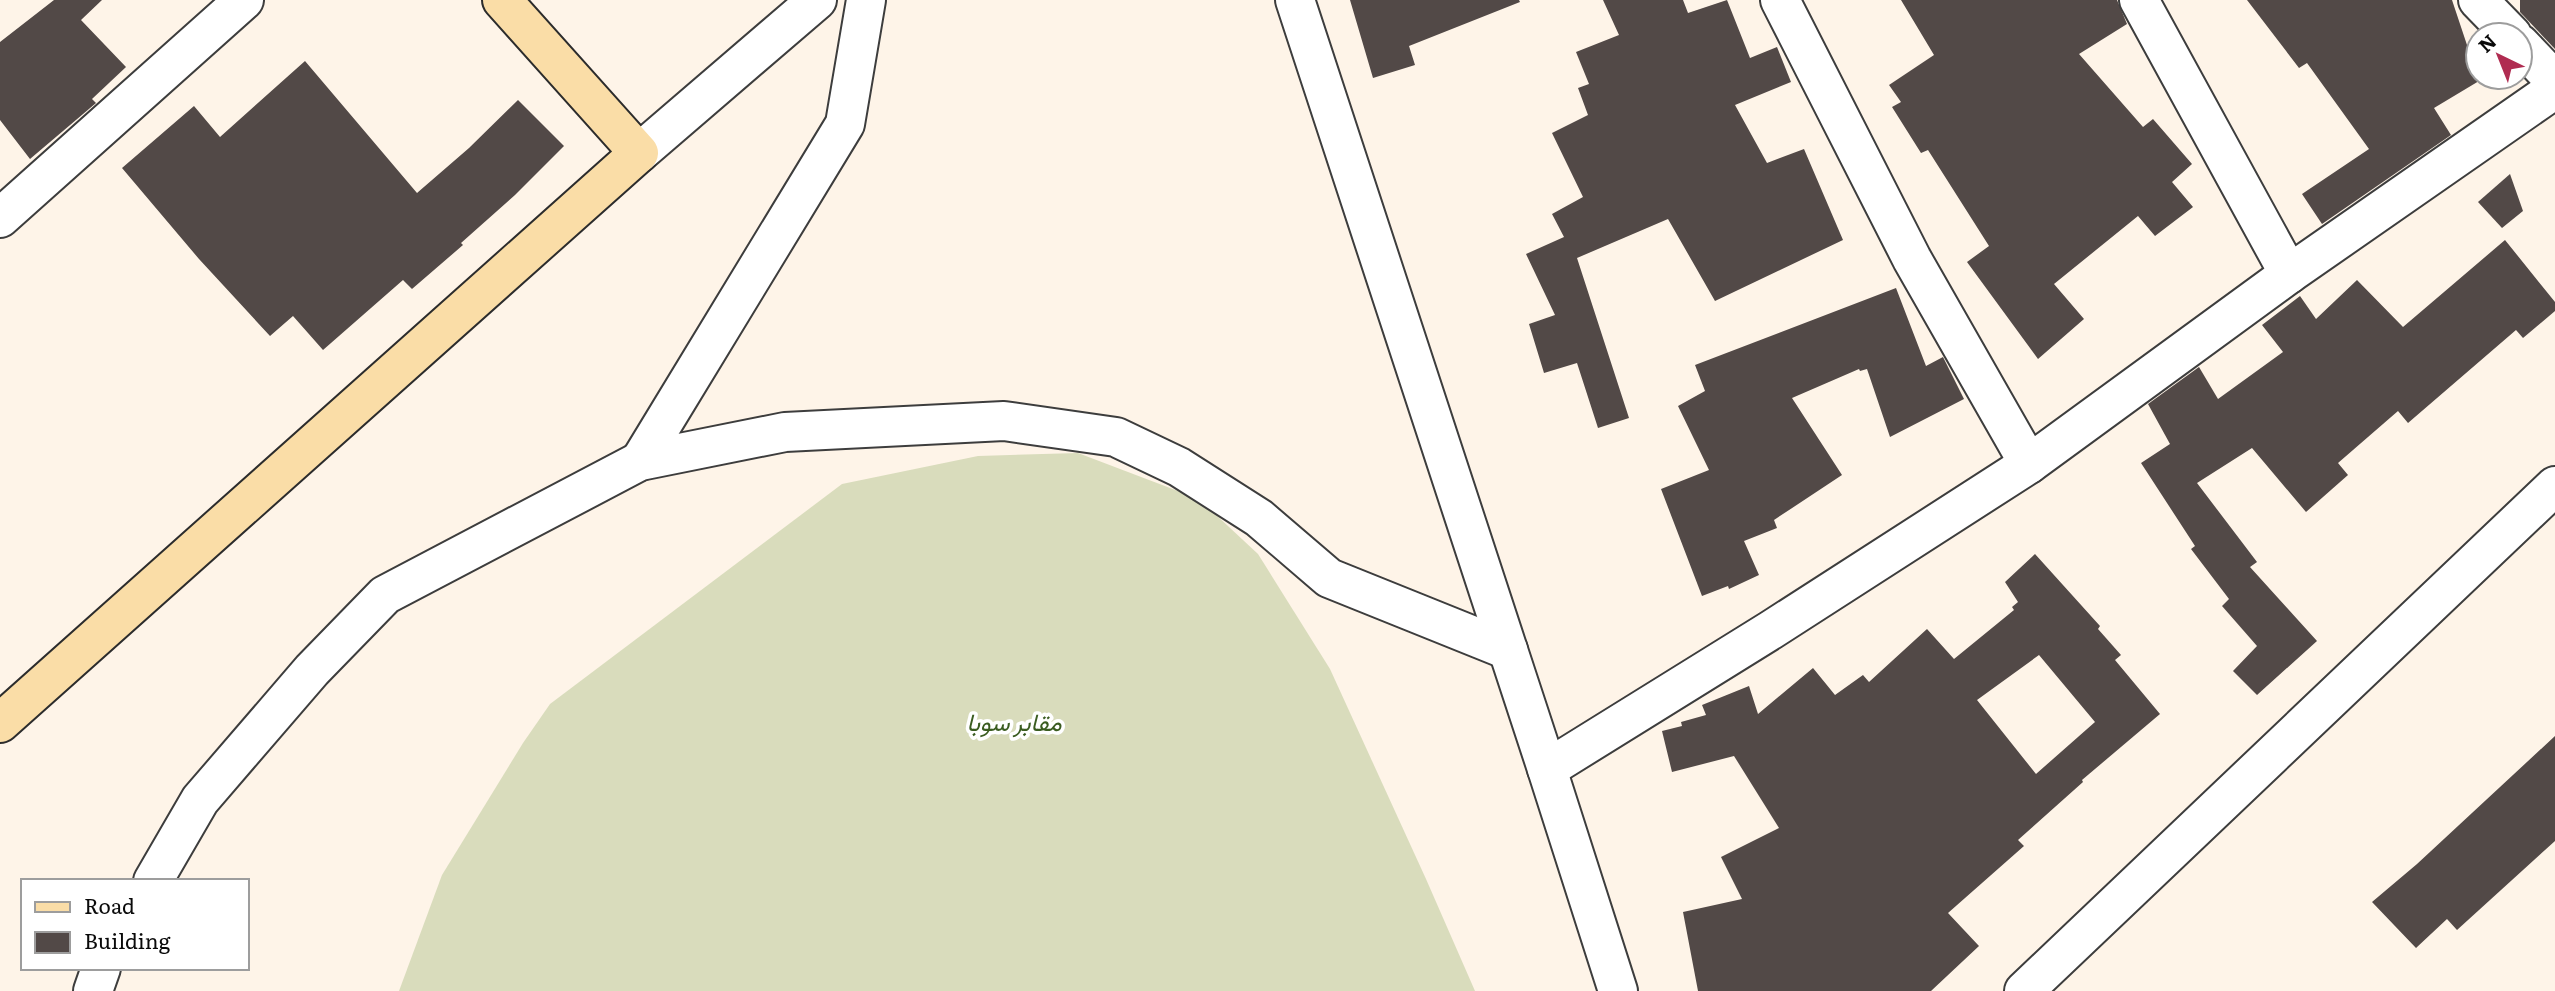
<svg xmlns="http://www.w3.org/2000/svg" width="2555" height="991" font-family="Literata,Vazirmatn,serif">
  <rect width="100%" height="100%" fill="#fef4e8"/>
  <path fill="#d9dcbc" d="M 1078,453 L 1199,499 L 1258,554 L 1330,669 L 1426,879 L 1475,991 L 399,991 L 442,875 L 523,743 L 550,704 L 842,484 L 978,456 Z"/>
  <g fill="#524947" fill-rule="evenodd">
    <path d="M 54,0 L 102,0 L 81,20 L 126,67 L 92,99 L 96,103 L 30,159 L 0,120 L 0,42 Z"/>
    <path d="M 1350,0 L 1519,0 L 1520,2 L 1409,46 L 1415,65 L 1373,78 Z"/>
    <path d="M 1603,0 L 1683,0 L 1688,13 L 1727,0 L 1750,58 L 1777,47 L 1791,82 L 1735,105 L 1767,163 L 1804,149 L 1843,240 L 1715,301 L 1668,219 L 1577,258 L 1629,418 L 1598,428 L 1577,363 L 1544,373 L 1529,324 L 1555,315 L 1526,254 L 1564,237 L 1552,214 L 1583,197 L 1552,133 L 1588,115 L 1578,88 L 1589,84 L 1576,52 L 1619,35 Z"/>
    <path d="M 1901,0 L 2117,0 L 2127,24 L 2079,54 L 2143,127 L 2153,119 L 2192,164 L 2172,182 L 2193,207 L 2155,236 L 2138,216 L 2054,284 L 2084,319 L 2038,359 L 1967,262 L 1989,246 L 1928,150 L 1921,153 L 1892,107 L 1901,102 L 1889,85 L 1934,55 Z"/>
    <path d="M 2247,0 L 2452,0 L 2479,81 L 2434,108 L 2451,135 L 2322,224 L 2302,194 L 2369,149 L 2307,63 L 2299,68 Z"/>
    <path d="M 2520,0 L 2555,0 L 2555,49 L 2520,12 Z"/>
    <path d="M 305,61 L 417,193 L 469,148 L 518,100 L 564,146 L 515,195 L 461,243 L 463,245 L 412,289 L 403,280 L 323,350 L 293,316 L 270,336 L 199,259 L 122,168 L 194,106 L 220,137 Z"/>
    <path d="M 2510,174 L 2523,211 L 2502,228 L 2478,202 Z"/>
    <path d="M 2505,240 L 2555,302 L 2555,311 L 2523,338 L 2516,330 L 2408,423 L 2398,411 L 2338,463 L 2348,475 L 2306,512 L 2252,448 L 2197,483 L 2257,562 L 2250,567 L 2317,641 L 2257,695 L 2233,671 L 2257,646 L 2222,606 L 2229,599 L 2191,549 L 2195,546 L 2141,463 L 2170,444 L 2148,404 L 2199,367 L 2218,399 L 2283,352 L 2262,325 L 2300,296 L 2316,319 L 2357,280 L 2403,327 Z"/>
    <path d="M 1896,288 L 1926,366 L 1943,357 L 1964,399 L 1890,437 L 1867,369 L 1860,371 L 1859,369 L 1792,398 L 1842,475 L 1774,520 L 1777,528 L 1744,541 L 1759,575 L 1729,589 L 1728,586 L 1702,596 L 1661,489 L 1709,470 L 1678,406 L 1705,391 L 1695,365 Z"/>
    <path d="M 2035,554 L 2100,626 L 2098,629 L 2121,655 L 2115,660 L 2160,714 L 2082,780 L 2083,782 L 2018,840 L 2024,846 L 1948,913 L 1979,946 L 1931,991 L 1698,991 L 1683,912 L 1742,899 L 1721,857 L 1779,828 L 1734,756 L 1672,772 L 1662,731 L 1682,726 L 1681,722 L 1706,715 L 1702,705 L 1749,686 L 1758,714 L 1813,668 L 1835,695 L 1863,675 L 1869,682 L 1927,629 L 1954,659 L 2014,610 L 2012,607 L 2018,602 L 2005,582 ZM 2039,655 L 2095,722 L 2036,774 L 1977,700 Z"/>
    <path d="M 2555,736 L 2555,841 L 2457,930 L 2447,919 L 2416,948 L 2372,902 L 2417,864 Z"/>
  </g>
  <g fill="none" stroke-linecap="round" stroke-linejoin="round">
    <defs>
      <g id="street">
        <path d="M 1295,0 L 1547,769 L 1618,991"/>
        <path d="M 1780,0 L 1912,259 L 2029,464"/>
        <path d="M 2139,0 L 2289,274"/>
        <path d="M 2478,0 L 2512,35"/>
        <path d="M 2520,44 L 2555,81"/>
        <path d="M 639,153 L 817,0"/>
        <path d="M 0,218 L 244,0"/>
        <path d="M 640,461 L 845,124 L 866,0"/>
        <path d="M 1547,769 L 1771,630 L 2029,464 L 2289,274 L 2555,89"/>
        <path d="M 153,881 L 200,800 L 312,670 L 385,595 L 640,461 L 785,432 L 1004,421 L 1116,437 L 1179,467 L 1259,518 L 1329,578 L 1508,650"/>
        <path d="M 93,991 L 101,968"/>
        <path d="M 2024,991 L 2555,486"/>
      </g>
      <path id="secondary" d="M 0,723 L 639,153 L 502,0"/>
    </defs>
    <use href="#street" stroke="#3d3d3d" stroke-width="42"/>
    <use href="#secondary" stroke="#2c2c2c" stroke-width="42"/>
    <use href="#street" stroke="#fff" stroke-width="38"/>
    <use href="#secondary" stroke="#fadda7" stroke-width="38"/>
  </g>
  <g text-anchor="middle" stroke-width="7" stroke-linejoin="round" paint-order="stroke">
    <g font-size="24" font-style="italic" fill="#3a5c20" stroke="#fff">
      <text x="1014" y="731">مقابر سوبا</text>
    </g>
  </g>
  <rect x="21" y="879" width="228" height="91" fill="#ffffff" stroke="#9d9d9d" stroke-width="2"/>
  <rect x="35" y="902" width="35" height="10" fill="#fadda7" stroke="#9d9d9d" stroke-width="2"/>
  <text x="84" y="914" font-size="21" fill="#0a0a0a">Road</text>
  <rect x="35" y="932" width="35" height="21" fill="#524947" stroke="#9d9d9d" stroke-width="2"/>
  <text x="84" y="949" font-size="21" fill="#0a0a0a">Building</text>
  <g transform="translate(2499 56) rotate(317)"><circle r="33" fill="#ffffff" stroke="#9d9d9d" stroke-width="2"/>
  <path d="M0-5L12 26L0 18L-12 26Z" fill="#b02c51"/>
  <text y="-10" font-size="19" font-weight="bold" text-anchor="middle" fill="#0a0a0a">N</text>
  </g>
</svg>
